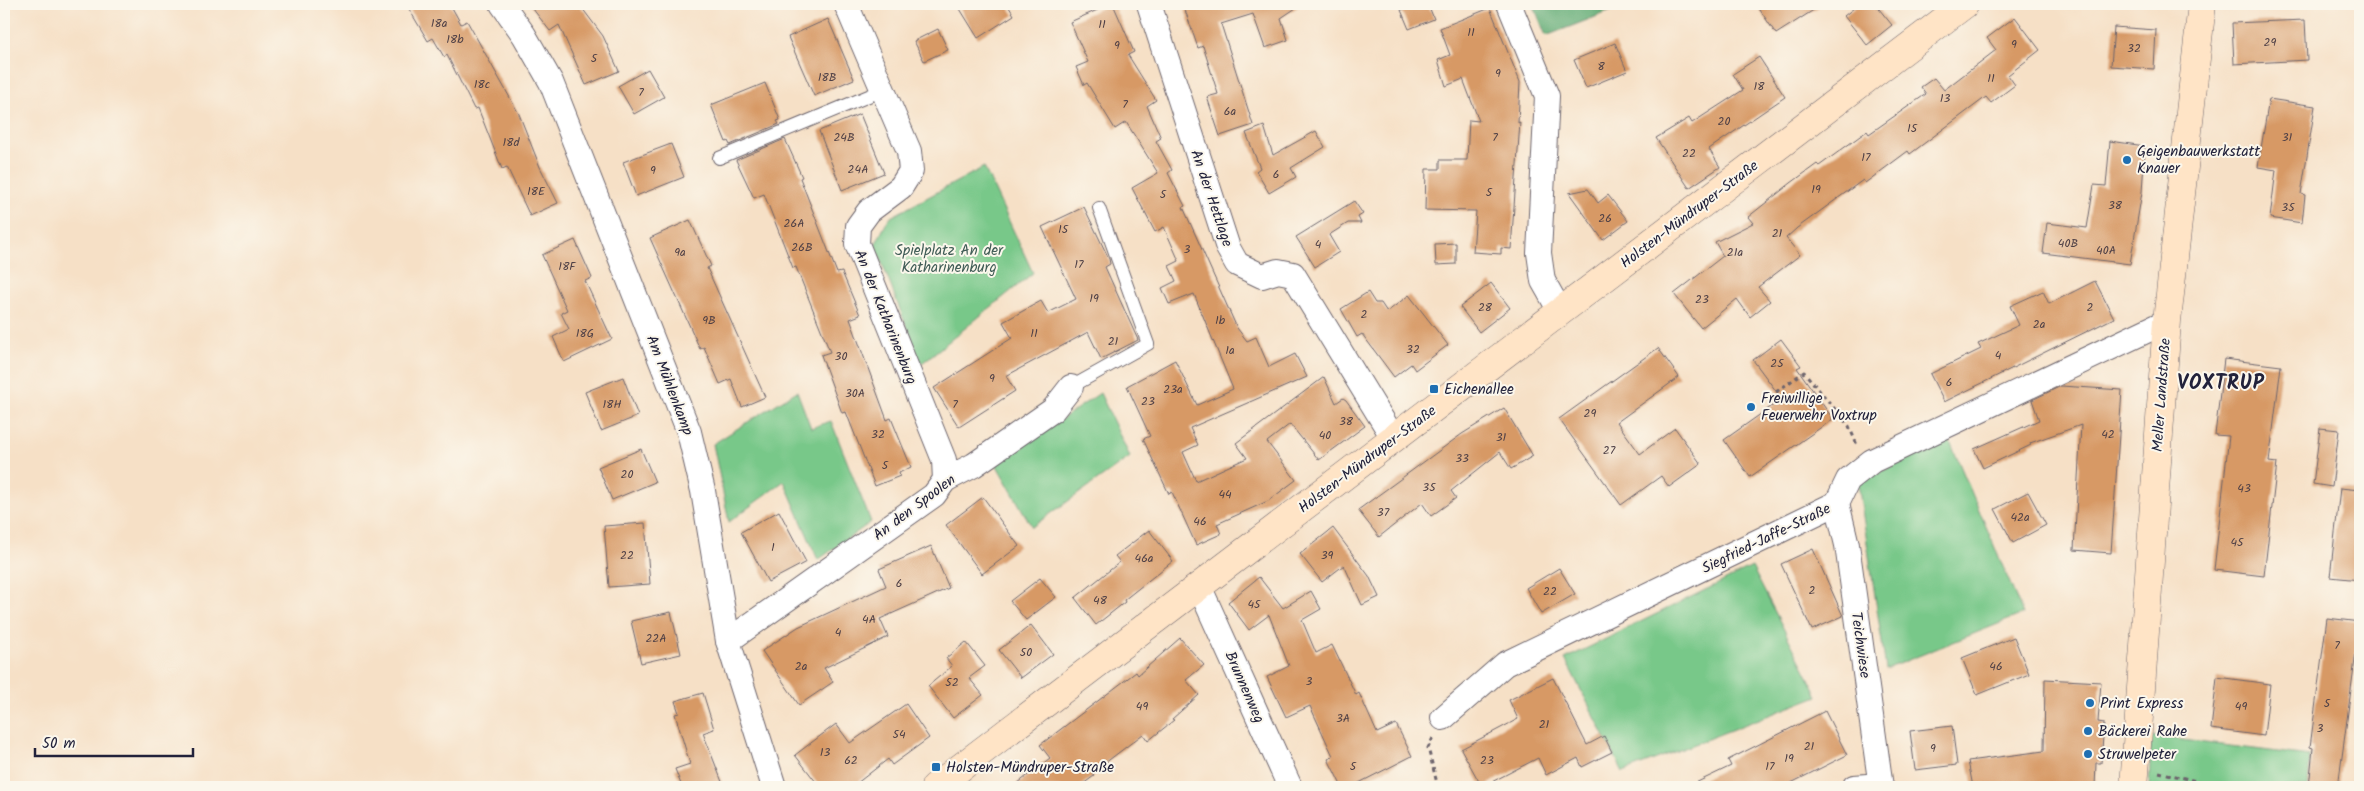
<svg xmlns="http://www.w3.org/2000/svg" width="2364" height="791" font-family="Kalam,sans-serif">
  <rect width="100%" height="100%" fill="#fbf7ec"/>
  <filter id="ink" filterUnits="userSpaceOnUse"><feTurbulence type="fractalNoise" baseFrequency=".02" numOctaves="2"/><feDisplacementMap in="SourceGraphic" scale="10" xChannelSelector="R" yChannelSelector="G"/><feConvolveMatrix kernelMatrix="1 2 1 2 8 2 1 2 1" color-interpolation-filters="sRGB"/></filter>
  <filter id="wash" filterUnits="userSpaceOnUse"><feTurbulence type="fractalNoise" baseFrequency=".0096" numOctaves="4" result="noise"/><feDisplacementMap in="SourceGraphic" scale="20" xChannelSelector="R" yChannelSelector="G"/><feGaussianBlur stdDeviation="1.12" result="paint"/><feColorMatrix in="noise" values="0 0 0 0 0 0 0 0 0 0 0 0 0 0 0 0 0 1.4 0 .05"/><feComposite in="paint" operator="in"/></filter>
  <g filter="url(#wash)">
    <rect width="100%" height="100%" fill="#f6e0c6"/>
    <g fill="#78c889" stroke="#4d7562">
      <path d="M 984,167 L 1033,273 L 921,364 L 875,245 L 889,218 Z"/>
      <path d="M 797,391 L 811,428 L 831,421 L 871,522 L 818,560 L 784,481 L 729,522 L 713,444 Z"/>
      <path d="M 1100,393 L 1130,457 L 1032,527 L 996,464 Z"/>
      <path d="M 1949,439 L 2023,614 L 1886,669 L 1858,483 Z"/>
      <path d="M 1752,567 L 1818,696 L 1623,772 L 1565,659 Z"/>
      <path d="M 2151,736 L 2310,756 L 2308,787 L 2149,787 Z"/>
    </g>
    <path fill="#62ac75" stroke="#426758" d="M 1533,4 L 1629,4 L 1546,36 Z"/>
    <g id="blocks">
      <g fill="#d79965">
        <path d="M 406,4 L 450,4 L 461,24 L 467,21 L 519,114 L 540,167 L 558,203 L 530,216 L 507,167 L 502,169 L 478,108 L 474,109 L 447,55 L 444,57 L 433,38 L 428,41 Z"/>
        <path d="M 529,4 L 579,4 L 603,36 L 619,71 L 586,85 L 559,25 L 550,31 Z"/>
        <path d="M 957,4 L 1007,4 L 1014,15 L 978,38 Z"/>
        <path d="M 1111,4 L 1113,4 L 1134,52 L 1128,55 L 1156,100 L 1147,106 L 1161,138 L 1156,141 L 1172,170 L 1168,173 L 1185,206 L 1183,207 L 1237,328 L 1247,341 L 1256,337 L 1269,367 L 1295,354 L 1307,377 L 1190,428 L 1198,445 L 1183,452 L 1196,481 L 1247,458 L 1236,443 L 1324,377 L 1336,403 L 1343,398 L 1346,400 L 1365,426 L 1319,460 L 1290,424 L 1267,442 L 1296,480 L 1268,501 L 1217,524 L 1221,534 L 1196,545 L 1172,492 L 1169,494 L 1143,439 L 1150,436 L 1127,386 L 1175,360 L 1197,405 L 1233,389 L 1194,294 L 1169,304 L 1162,288 L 1176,281 L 1169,266 L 1179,261 L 1164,227 L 1155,232 L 1132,188 L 1158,173 L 1126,122 L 1115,129 L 1087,83 L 1084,85 L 1076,67 L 1088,62 L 1070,22 Z"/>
        <path d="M 1183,4 L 1302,4 L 1281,18 L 1288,40 L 1265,48 L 1253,14 L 1221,24 L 1253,125 L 1220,136 L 1207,97 L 1218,94 L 1203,46 L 1198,48 Z"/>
        <path d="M 1418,4 L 1428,4 L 1434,19 L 1409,29 L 1401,10 Z"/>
        <path d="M 1756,4 L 1823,4 L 1776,34 Z"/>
        <path d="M 1859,4 L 1875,4 L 1892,25 L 1867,45 L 1844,16 Z"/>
        <path d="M 1490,8 L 1520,82 L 1518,123 L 1520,122 L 1511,249 L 1501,248 L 1501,254 L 1473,252 L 1476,211 L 1425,210 L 1426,169 L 1440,169 L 1440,160 L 1467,160 L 1469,120 L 1479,121 L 1463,79 L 1446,86 L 1438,60 L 1450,55 L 1440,28 Z"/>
        <path d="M 2015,17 L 2040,50 L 2008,75 L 2015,85 L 1991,103 L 1986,97 L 1910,154 L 1908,151 L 1865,183 L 1863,180 L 1797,228 L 1786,238 L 1800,255 L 1758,287 L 1770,301 L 1750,317 L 1737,299 L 1701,328 L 1674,294 L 1723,256 L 1715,242 L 1753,223 L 1748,217 L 1791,183 L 1817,164 L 1819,166 L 1867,131 L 1869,134 L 1926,94 L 1921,87 L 1934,78 L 1944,90 L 1996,50 L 1987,38 Z"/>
        <path d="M 828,19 L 854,79 L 814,96 L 788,37 Z"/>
        <path d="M 2305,20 L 2307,60 L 2234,64 L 2232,23 Z"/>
        <path d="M 2114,27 L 2156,30 L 2154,69 L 2111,66 Z"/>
        <path d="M 938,29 L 948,50 L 924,61 L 914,41 Z"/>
        <path d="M 1615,43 L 1627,71 L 1586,88 L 1574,60 Z"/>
        <path d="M 1759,57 L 1785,97 L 1709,149 L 1720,167 L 1689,188 L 1656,138 L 1689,118 L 1692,123 L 1743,90 L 1733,74 Z"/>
        <path d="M 648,69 L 664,97 L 634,114 L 618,86 Z"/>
        <path d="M 765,83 L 780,120 L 777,121 L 779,124 L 730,145 L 728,141 L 726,142 L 711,105 Z"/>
        <path d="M 2269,99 L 2315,106 L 2301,194 L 2305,195 L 2302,223 L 2270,218 L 2276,170 L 2258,167 Z"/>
        <path d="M 860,114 L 884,173 L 842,190 L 819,131 Z"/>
        <path d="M 1264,126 L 1273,155 L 1316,131 L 1325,147 L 1291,168 L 1296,177 L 1269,193 L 1256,171 L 1260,168 L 1246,133 Z"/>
        <path d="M 785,139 L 802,177 L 800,178 L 837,273 L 842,272 L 860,315 L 850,319 L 887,420 L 891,418 L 911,467 L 899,473 L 900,476 L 875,486 L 846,412 L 842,413 L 821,355 L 830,352 L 796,267 L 793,268 L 764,194 L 754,198 L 736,160 Z"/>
        <path d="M 2110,141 L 2145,146 L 2142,192 L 2130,264 L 2043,253 L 2047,223 L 2087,228 L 2094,185 L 2106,186 Z"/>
        <path d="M 671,144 L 684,177 L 636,196 L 623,162 Z"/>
        <path d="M 1588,189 L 1598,203 L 1608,195 L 1628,221 L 1603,240 L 1569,193 Z"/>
        <path d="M 1354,201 L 1363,214 L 1358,217 L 1361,223 L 1348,223 L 1329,235 L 1339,252 L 1315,267 L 1296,237 Z"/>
        <path d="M 1084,207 L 1109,259 L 1110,264 L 1105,267 L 1138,340 L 1101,359 L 1088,332 L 1006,376 L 1015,391 L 959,427 L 934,388 L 1012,338 L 1003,322 L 1041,301 L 1048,313 L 1076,299 L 1042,227 Z"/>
        <path d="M 690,220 L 711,266 L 707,268 L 765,397 L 742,407 L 731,379 L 720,384 L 704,347 L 700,349 L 650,238 Z"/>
        <path d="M 575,240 L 592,278 L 585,281 L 612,339 L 564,362 L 553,337 L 569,329 L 561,313 L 567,310 L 542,255 Z"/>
        <path d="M 1456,243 L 1456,264 L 1436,265 L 1435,244 Z"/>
        <path d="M 2095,281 L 2114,318 L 1944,402 L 1930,374 L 1981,349 L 1978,344 L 2019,325 L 2010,306 L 2043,291 L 2049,304 Z"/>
        <path d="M 1491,283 L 1510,308 L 1479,332 L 1460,307 Z"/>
        <path d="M 1368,292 L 1375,303 L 1381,303 L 1387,312 L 1409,295 L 1448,345 L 1415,370 L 1411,364 L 1394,377 L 1362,334 L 1357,337 L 1341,309 Z"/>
        <path d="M 1781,339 L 1801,366 L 1797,368 L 1833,419 L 1750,477 L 1724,440 L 1782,399 L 1753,360 Z"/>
        <path d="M 1658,348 L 1679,377 L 1617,422 L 1640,454 L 1675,428 L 1701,464 L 1669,487 L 1661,476 L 1621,505 L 1559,419 Z"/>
        <path d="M 2224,359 L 2281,366 L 2269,462 L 2277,463 L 2264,576 L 2214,570 L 2229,436 L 2215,435 Z"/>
        <path d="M 623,377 L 638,416 L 601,431 L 585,392 Z"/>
        <path d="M 2061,386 L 2122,390 L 2111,553 L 2074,550 L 2081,425 L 2030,443 L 2031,445 L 1983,468 L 1974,449 L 2039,420 L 2032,400 Z"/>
        <path d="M 1504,408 L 1533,456 L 1511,469 L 1500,452 L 1451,491 L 1456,498 L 1431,516 L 1422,503 L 1379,537 L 1358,510 L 1462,434 Z"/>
        <path d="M 2320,428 L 2339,430 L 2332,487 L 2313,484 Z"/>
        <path d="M 641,449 L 655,482 L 612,500 L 598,467 Z"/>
        <path d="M 2340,488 L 2360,490 L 2360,580 L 2330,577 Z"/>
        <path d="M 2028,492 L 2046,525 L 2013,543 L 1995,509 Z"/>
        <path d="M 983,497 L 1019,546 L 982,574 L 946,525 Z"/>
        <path d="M 779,511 L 806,562 L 768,582 L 741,532 Z"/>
        <path d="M 645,523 L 650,584 L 609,587 L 604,526 Z"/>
        <path d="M 1333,528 L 1369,576 L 1379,597 L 1362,605 L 1344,565 L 1322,582 L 1300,554 Z"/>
        <path d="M 1149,530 L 1173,561 L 1124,600 L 1125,602 L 1096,625 L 1075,598 L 1120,562 L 1115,556 Z"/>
        <path d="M 931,546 L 949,588 L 880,619 L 888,637 L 824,668 L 833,682 L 799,705 L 762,651 L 798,627 L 886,586 L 879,569 Z"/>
        <path d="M 1813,549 L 1843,616 L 1812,630 L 1781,564 Z"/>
        <path d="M 1559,568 L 1575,594 L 1541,614 L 1526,588 Z"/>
        <path d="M 1259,577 L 1283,608 L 1311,591 L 1321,609 L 1302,620 L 1316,653 L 1332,645 L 1356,695 L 1359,693 L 1377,733 L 1396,724 L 1412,756 L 1351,787 L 1342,787 L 1328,759 L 1333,756 L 1310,706 L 1286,717 L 1267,677 L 1289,666 L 1269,615 L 1249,630 L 1228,602 Z"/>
        <path d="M 1040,578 L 1056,597 L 1026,620 L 1010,601 Z"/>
        <path d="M 671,612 L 681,654 L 641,663 L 631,621 Z"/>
        <path d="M 2327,618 L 2360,622 L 2338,787 L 2309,787 L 2313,748 L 2310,747 Z"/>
        <path d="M 1031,625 L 1053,654 L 1021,678 L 999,650 Z"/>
        <path d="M 2014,637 L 2029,674 L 1977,695 L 1962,658 Z"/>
        <path d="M 1180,638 L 1204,665 L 1186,680 L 1199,695 L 1172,719 L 1174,720 L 1148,741 L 1143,734 L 1092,773 L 1094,776 L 1079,787 L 1013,787 L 1050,758 L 1040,745 L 1136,672 L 1138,675 Z"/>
        <path d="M 966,642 L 985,666 L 969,678 L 983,695 L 953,718 L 928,686 L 952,666 L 946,658 Z"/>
        <path d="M 2217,677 L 2270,684 L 2264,736 L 2211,729 Z"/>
        <path d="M 1553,678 L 1587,745 L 1604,736 L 1612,752 L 1582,767 L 1578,758 L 1546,775 L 1538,758 L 1482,787 L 1461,749 L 1518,719 L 1509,700 Z"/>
        <path d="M 2045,679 L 2101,682 L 2098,722 L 2104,723 L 2101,763 L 2096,763 L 2095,787 L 1973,787 L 1968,761 L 2044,751 Z"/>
        <path d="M 703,693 L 714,729 L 703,733 L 724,787 L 682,787 L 675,769 L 690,764 L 675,714 L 679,713 L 675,701 Z"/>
        <path d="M 906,704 L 929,738 L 892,765 L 888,759 L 852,787 L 820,787 L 795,755 L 836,724 L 850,743 Z"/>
        <path d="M 1825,711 L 1847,755 L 1783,787 L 1687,787 L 1731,766 L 1728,760 Z"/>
        <path d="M 1952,726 L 1957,765 L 1915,770 L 1910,731 Z"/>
      </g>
    </g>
  </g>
  <g filter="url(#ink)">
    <use href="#blocks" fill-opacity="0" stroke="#6c646c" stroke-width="1"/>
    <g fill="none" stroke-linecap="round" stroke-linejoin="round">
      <defs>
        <g id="lane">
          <path d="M 719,158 L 883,90"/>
          <path d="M 1071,387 L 1148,344 L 1099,208"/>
        </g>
        <g id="street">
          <path d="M 502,4 L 524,35 L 551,82 L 689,432 L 703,491 L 728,641 L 774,787"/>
          <path d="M 846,4 L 909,151 L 911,171 L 901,187 L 869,211 L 858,226 L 857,244 L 944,460 L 945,480"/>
          <path d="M 1149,4 L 1228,248 L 1237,264 L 1262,276 L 1278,271 L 1293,274 L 1394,439"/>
          <path d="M 1509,4 L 1547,96 L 1539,253 L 1543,281 L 1560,311"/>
          <path d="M 1837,503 L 1847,545 L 1881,787"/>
          <path d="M 1199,586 L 1290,787"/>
          <path d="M 728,641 L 934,495 L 945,480 L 974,465 L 1053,410 L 1071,387"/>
          <path d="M 1443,718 L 1505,664 L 1837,503 L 1848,480 L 1872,461 L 2167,321"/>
          <path d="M 1854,787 L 1881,785"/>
        </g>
        <g id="secondary">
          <path d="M 935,787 L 1965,4"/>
          <path d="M 2134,787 L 2167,321 L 2202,4"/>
        </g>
      </defs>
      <use href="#lane" stroke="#6c646c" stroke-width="14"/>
      <use href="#street" stroke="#6c646c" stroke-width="26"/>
      <use href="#secondary" stroke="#6c646c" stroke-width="29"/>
      <g stroke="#6c646c" stroke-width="3" stroke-dasharray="4 4" stroke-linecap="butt">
        <path d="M 1776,392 L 1804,372 L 1849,426 L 1857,445"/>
        <path d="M 1433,738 L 1428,748 L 1438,787"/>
        <path d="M 2159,772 L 2201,782 L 2208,787"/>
        <path d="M 2198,787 L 2201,782"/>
      </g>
      <use href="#lane" stroke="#fff" stroke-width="12"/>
      <use href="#street" stroke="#fff" stroke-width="24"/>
      <use href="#secondary" stroke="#ffe4c6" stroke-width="28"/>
    </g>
  </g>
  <g fill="#1f6fb2" stroke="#fbf7ec" stroke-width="2">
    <circle cx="2127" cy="160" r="5"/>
    <rect x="1429" y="384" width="10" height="10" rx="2.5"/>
    <circle cx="1751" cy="407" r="5"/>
    <circle cx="2090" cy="703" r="5"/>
    <circle cx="2088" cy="731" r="5"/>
    <circle cx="2088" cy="754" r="5"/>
    <rect x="931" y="762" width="10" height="10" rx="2.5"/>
  </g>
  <g text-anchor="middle" stroke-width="4" stroke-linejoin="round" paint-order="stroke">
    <g font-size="12" fill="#4f4046">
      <text x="439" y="27">18a</text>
      <text x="1102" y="28">11</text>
      <text x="1471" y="36">11</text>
      <text x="455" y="43">18b</text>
      <text x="2270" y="46">29</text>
      <text x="2014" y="48">9</text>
      <text x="1117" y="49">9</text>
      <text x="2134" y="52">32</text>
      <text x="594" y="62">5</text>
      <text x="1601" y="70">8</text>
      <text x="1498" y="77">9</text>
      <text x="827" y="81">18B</text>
      <text x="1991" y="82">11</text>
      <text x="482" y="88">18c</text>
      <text x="1759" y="90">18</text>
      <text x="641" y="96">7</text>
      <text x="1945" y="102">13</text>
      <text x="1125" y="108">7</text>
      <text x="1230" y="115">6a</text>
      <text x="1724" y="125">20</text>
      <text x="1912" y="132">15</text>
      <text x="844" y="141">24B</text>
      <text x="1495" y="141">7</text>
      <text x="2287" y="141">31</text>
      <text x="511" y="146">18d</text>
      <text x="1689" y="157">22</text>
      <text x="1866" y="161">17</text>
      <text x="858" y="173">24A</text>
      <text x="653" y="174">9</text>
      <text x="1276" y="178">6</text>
      <text x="1816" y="193">19</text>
      <text x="536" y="195">18E</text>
      <text x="1489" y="196">5</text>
      <text x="1163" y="198">5</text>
      <text x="2115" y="209">38</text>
      <text x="2288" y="211">35</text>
      <text x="1605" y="222">26</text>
      <text x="794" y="227">26A</text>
      <text x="1063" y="233">15</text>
      <text x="1777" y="237">21</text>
      <text x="2068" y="247">40B</text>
      <text x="1318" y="248">4</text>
      <text x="802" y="251">26B</text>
      <text x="1187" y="253">3</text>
      <text x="2106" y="254">40A</text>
      <text x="680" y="256">9a</text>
      <text x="1735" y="256">21a</text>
      <text x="1079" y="268">17</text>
      <text x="567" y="270">18F</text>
      <text x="1094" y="302">19</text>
      <text x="1702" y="303">23</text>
      <text x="1485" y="311">28</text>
      <text x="2090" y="311">2</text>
      <text x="1364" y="318">2</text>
      <text x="709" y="324">9B</text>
      <text x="1220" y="324">1b</text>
      <text x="2039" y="328">2a</text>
      <text x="585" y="337">18G</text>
      <text x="1034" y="337">11</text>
      <text x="1113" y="345">21</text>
      <text x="1413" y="353">32</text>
      <text x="1230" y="354">1a</text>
      <text x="1998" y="359">4</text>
      <text x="841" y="360">30</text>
      <text x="1777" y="367">25</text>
      <text x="992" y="382">9</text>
      <text x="1949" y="386">6</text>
      <text x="1173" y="393">23a</text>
      <text x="855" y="397">30A</text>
      <text x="1148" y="405">23</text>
      <text x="612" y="408">18H</text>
      <text x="955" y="408">7</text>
      <text x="1590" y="417">29</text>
      <text x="1346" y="425">38</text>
      <text x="878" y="438">32</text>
      <text x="2108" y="438">42</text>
      <text x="1325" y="439">40</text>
      <text x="1501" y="441">31</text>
      <text x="1609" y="454">27</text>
      <text x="1462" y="462">33</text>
      <text x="885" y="469">5</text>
      <text x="627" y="478">20</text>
      <text x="1429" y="491">35</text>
      <text x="2244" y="492">43</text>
      <text x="1225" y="498">44</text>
      <text x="1383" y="516">37</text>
      <text x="2020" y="521">42a</text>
      <text x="1200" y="525">46</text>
      <text x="2237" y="546">45</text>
      <text x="773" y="551">1</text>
      <text x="627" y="559">22</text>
      <text x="1327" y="559">39</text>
      <text x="1144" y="562">46a</text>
      <text x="899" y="587">6</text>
      <text x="1812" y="594">2</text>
      <text x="1550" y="595">22</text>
      <text x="1100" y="604">48</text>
      <text x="1254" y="608">45</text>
      <text x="869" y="623">4A</text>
      <text x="838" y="636">4</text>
      <text x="656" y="642">22A</text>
      <text x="2337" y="649">7</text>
      <text x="1026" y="656">50</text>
      <text x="801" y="670">2a</text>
      <text x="1996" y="670">46</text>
      <text x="1309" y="685">3</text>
      <text x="952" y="686">52</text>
      <text x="2327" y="707">5</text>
      <text x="1142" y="710">49</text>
      <text x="2241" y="710">49</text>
      <text x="1343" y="722">3A</text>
      <text x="1544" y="728">21</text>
      <text x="2320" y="732">3</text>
      <text x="899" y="738">54</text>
      <text x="1809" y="750">21</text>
      <text x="1933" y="752">9</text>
      <text x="825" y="756">13</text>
      <text x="1789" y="762">19</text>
      <text x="851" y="764">62</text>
      <text x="1487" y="764">23</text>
      <text x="1353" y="770">5</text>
      <text x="1770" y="770">17</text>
    </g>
    <g font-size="15" fill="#22223b" stroke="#fbf7ec" text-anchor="start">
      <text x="2137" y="156">Geigenbauwerkstatt<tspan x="2137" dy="17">Knauer</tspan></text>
      <text x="1444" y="394">Eichenallee</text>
      <text x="1761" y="403">Freiwillige<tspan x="1761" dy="17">Feuerwehr Voxtrup</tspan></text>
      <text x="2100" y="708">Print Express</text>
      <text x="2098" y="736">Bäckerei Rahe</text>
      <text x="2098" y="759">Struwelpeter</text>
      <text x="946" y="772">Holsten-Mündruper-Straße</text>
    </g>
    <g font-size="15" fill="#22223b" stroke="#fbf7ec">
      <text transform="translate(1212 198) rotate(71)" y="5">An der Hettlage</text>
      <text transform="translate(1689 214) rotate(-37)" y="5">Holsten-Mündruper-Straße</text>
      <text transform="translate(886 317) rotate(68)" y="5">An der Katharinenburg</text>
      <text transform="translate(670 385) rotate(69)" y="5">Am Mühlenkamp</text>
      <text transform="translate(2161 395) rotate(-86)" y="5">Meller Landstraße</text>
      <text transform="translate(1367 459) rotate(-37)" y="5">Holsten-Mündruper-Straße</text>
      <text transform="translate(914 507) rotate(-37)" y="5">An den Spoolen</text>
      <text transform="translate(1766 538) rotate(-26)" y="5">Siegfried-Jaffe-Straße</text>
      <text transform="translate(1861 645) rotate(82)" y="5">Teichwiese</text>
      <text transform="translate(1245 687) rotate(66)" y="5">Brunnenweg</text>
    </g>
    <g font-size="15" fill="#405c56" stroke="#fbf7ec">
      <text x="949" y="255">Spielplatz An der<tspan x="949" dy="17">Katharinenburg</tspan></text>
    </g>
    <g font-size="20" font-weight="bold" letter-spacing="1" fill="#22223b" stroke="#fbf7ec">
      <text x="2221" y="389">VOXTRUP</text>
    </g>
  </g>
  <rect width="2364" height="791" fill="none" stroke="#fbf7ec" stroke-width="20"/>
  <path d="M35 748v8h158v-8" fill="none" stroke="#22223b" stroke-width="2.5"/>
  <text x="42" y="748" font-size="15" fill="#22223b" stroke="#fbf7ec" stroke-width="4" paint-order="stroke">50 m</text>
</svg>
